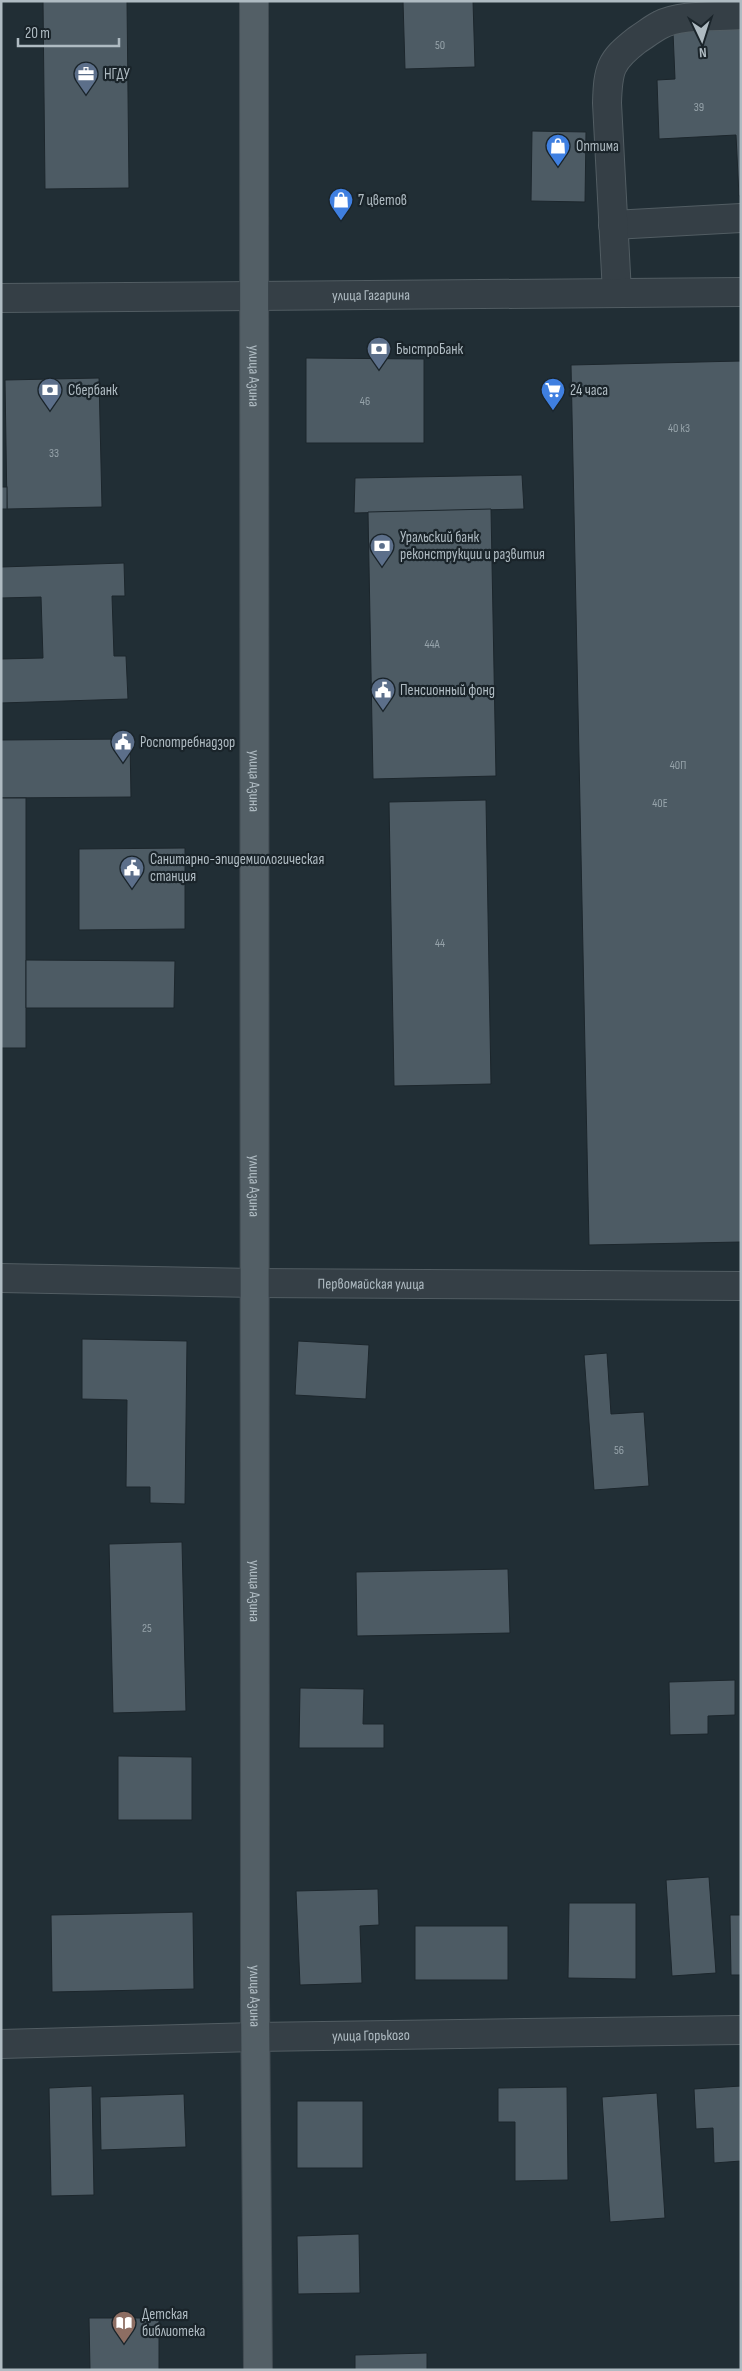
<svg xmlns="http://www.w3.org/2000/svg" width="742" height="2371" font-family="'Sofia Sans Condensed',sans-serif">
  <rect width="100%" height="100%" fill="#212e35"/>
  <g fill="#4d5b64" stroke="#1c262c">
    <path d="M 43,1 L 127,1 L 129,188 L 45,189 Z"/>
    <path d="M 403,1 L 473,1 L 475,67 L 405,69 Z"/>
    <path d="M 741,28 L 741,196 L 739,196 L 736,135 L 659,139 L 657,80 L 675,79 L 673,32 Z"/>
    <path d="M 532,131 L 586,132 L 585,202 L 531,201 Z"/>
    <path d="M 306,358 L 424,359 L 424,443 L 306,443 Z"/>
    <path d="M 741,361 L 741,1242 L 589,1245 L 571,365 Z"/>
    <path d="M 99,378 L 102,507 L 7,509 L 5,380 Z"/>
    <path d="M 522,475 L 524,509 L 354,513 L 355,478 Z"/>
    <rect x="1" y="487" width="6" height="22"/>
    <path d="M 491,509 L 496,776 L 373,779 L 368,512 Z"/>
    <path d="M 124,563 L 125,596 L 112,596 L 114,656 L 126,656 L 128,699 L 1,703 L 1,659 L 43,658 L 41,597 L 1,598 L 1,567 Z"/>
    <path d="M 130,739 L 131,797 L 1,798 L 1,740 Z"/>
    <rect x="1" y="798" width="25" height="250"/>
    <path d="M 486,800 L 491,1084 L 394,1086 L 389,802 Z"/>
    <path d="M 185,848 L 185,929 L 79,930 L 79,849 Z"/>
    <path d="M 26,960 L 175,961 L 174,1008 L 26,1008 Z"/>
    <path d="M 82,1339 L 187,1341 L 185,1504 L 150,1503 L 150,1487 L 126,1487 L 127,1400 L 82,1399 Z"/>
    <path d="M 298,1341 L 369,1345 L 366,1399 L 295,1395 Z"/>
    <path d="M 607,1353 L 611,1414 L 644,1412 L 649,1486 L 594,1490 L 584,1355 Z"/>
    <path d="M 182,1542 L 186,1711 L 113,1713 L 109,1544 Z"/>
    <path d="M 508,1569 L 510,1633 L 357,1636 L 356,1572 Z"/>
    <path d="M 735,1680 L 735,1715 L 708,1716 L 708,1734 L 670,1735 L 669,1682 Z"/>
    <path d="M 300,1688 L 364,1689 L 363,1724 L 384,1724 L 384,1748 L 299,1748 Z"/>
    <path d="M 118,1756 L 192,1757 L 192,1820 L 118,1820 Z"/>
    <path d="M 709,1877 L 716,1973 L 672,1976 L 666,1880 Z"/>
    <path d="M 378,1889 L 379,1925 L 360,1926 L 362,1983 L 300,1985 L 296,1891 Z"/>
    <path d="M 569,1903 L 636,1903 L 636,1979 L 568,1978 Z"/>
    <path d="M 193,1912 L 194,1989 L 52,1992 L 51,1915 Z"/>
    <path d="M 730,1915 L 741,1915 L 741,1975 L 731,1975 Z"/>
    <rect x="415" y="1926" width="93" height="54"/>
    <path d="M 92,2086 L 94,2195 L 51,2196 L 49,2088 Z"/>
    <path d="M 741,2086 L 741,2161 L 714,2163 L 713,2128 L 696,2129 L 694,2089 Z"/>
    <path d="M 567,2087 L 568,2180 L 515,2181 L 515,2122 L 498,2122 L 498,2088 Z"/>
    <path d="M 657,2093 L 665,2218 L 610,2222 L 602,2097 Z"/>
    <path d="M 184,2094 L 186,2147 L 101,2150 L 100,2097 Z"/>
    <rect x="297" y="2101" width="66" height="67"/>
    <path d="M 359,2234 L 360,2293 L 298,2294 L 297,2236 Z"/>
    <path d="M 89,2318 L 159,2318 L 159,2370 L 90,2370 Z"/>
    <path d="M 427,2353 L 427,2370 L 355,2370 L 355,2355 Z"/>
  </g>
  <g fill="none" stroke-linecap="round" stroke-linejoin="round">
    <defs>
      <g id="minor">
        <path d="M 613,225 L 741,218"/>
        <path d="M 617,293 L 607,103 C 608,69 610,61 637,40 C 645,35 652,29 660,25 C 680,14 717,17 741,15"/>
        <path id="s1" d="M 1,298 L 741,292"/>
        <path id="s2" d="M 1,1278 L 254,1283 L 741,1286"/>
        <path id="s3" d="M 1,2044 L 255,2037 L 741,2030"/>
      </g>
      <g id="major">
        <path id="s4" d="M 254,1 L 255,1998 L 258,2370"/>
      </g>
    </defs>
    <use href="#minor" stroke="#525d63" stroke-width="30"/>
    <use href="#major" stroke="#414b52" stroke-width="30"/>
    <use href="#minor" stroke="#353f46" stroke-width="28"/>
    <use href="#major" stroke="#535f66" stroke-width="28"/>
  </g>
  <defs>
    <symbol id="office-pin" viewBox="-11 -11 22 30"><path d="M0 17L-7.5 6A9.5 9.5 0 1 1 7.5 6Z" fill="#5c6f8a" stroke="#1a242a"/><path d="M-6-3h4V-5.5h4V-3h4V5H-6ZM-1-4.5V-3h2v-1.5ZM-6 0V1H6V0Z" fill="#fff"/></symbol>
    <symbol id="shop-pin" viewBox="-11 -11 22 30"><path d="M0 17L-7.5 6A9.5 9.5 0 1 1 7.5 6Z" fill="#3f7fe0" stroke="#1a242a"/><path d="M-5-2.5h2.3a2.7 3.5 0 0 1 5.4 0H5L5.5 6h-11ZM-1.5-2.5h3a1.5 2.3 0 0 0-3 0Z" fill="#fff"/></symbol>
    <symbol id="bank-pin" viewBox="-11 -11 22 30"><path d="M0 17L-7.5 6A9.5 9.5 0 1 1 7.5 6Z" fill="#5c6f8a" stroke="#1a242a"/><path d="M-6-4H6V4H-6ZM0-2.3a2.3 2.3 0 1 0 0 4.6a2.3 2.3 0 1 0 0-4.6Z" fill="#fff"/></symbol>
    <symbol id="supermarket-pin" viewBox="-11 -11 22 30"><path d="M0 17L-7.5 6A9.5 9.5 0 1 1 7.5 6Z" fill="#3f7fe0" stroke="#1a242a"/><path d="M-6-5.5h2.5l.6 2H6L4.5 2H-2.5L-4.4-4H-6ZM-1.5 3.2a1.3 1.3 0 1 0 .1 0ZM3 3.2a1.3 1.3 0 1 0 .1 0Z" fill="#fff"/></symbol>
    <symbol id="civic-pin" viewBox="-11 -11 22 30"><path d="M0 17L-7.5 6A9.5 9.5 0 1 1 7.5 6Z" fill="#5c6f8a" stroke="#1a242a"/><path d="M-.6-6.5H3V-4.5H.6V-3L4-1V1h2V6H-6V1h2V-1L-.6-3ZM-1.2 2.5V6h2.4V2.5Z" fill="#fff"/></symbol>
    <symbol id="library-pin" viewBox="-11 -11 22 30"><path d="M0 17L-7.5 6A9.5 9.5 0 1 1 7.5 6Z" fill="#8d6e63" stroke="#1a242a"/><path d="M-6-4Q-3-5.5-.7-3.5V5Q-3 3-6 4ZM6-4Q3-5.5 .7-3.5V5Q3 3 6 4Z" fill="#fff"/></symbol>
  </defs>
  <g fill-rule="evenodd">
    <use href="#office-pin" x="72" y="60" width="28" height="38"/>
    <use href="#shop-pin" x="544" y="132" width="28" height="38"/>
    <use href="#shop-pin" x="327" y="186" width="28" height="38"/>
    <use href="#bank-pin" x="365" y="335" width="28" height="38"/>
    <use href="#bank-pin" x="36" y="376" width="28" height="38"/>
    <use href="#supermarket-pin" x="539" y="376" width="28" height="38"/>
    <use href="#bank-pin" x="368" y="532" width="28" height="38"/>
    <use href="#civic-pin" x="369" y="676" width="28" height="38"/>
    <use href="#civic-pin" x="109" y="728" width="28" height="38"/>
    <use href="#civic-pin" x="118" y="854" width="28" height="38"/>
    <use href="#library-pin" x="110" y="2309" width="28" height="38"/>
  </g>
  <g text-anchor="middle" stroke-width="4.5" stroke-linejoin="round" paint-order="stroke">
    <g font-size="12" fill="#96a3aa">
      <text x="440" y="49">50</text>
      <text x="699" y="111">39</text>
      <text x="365" y="405">46</text>
      <text x="679" y="432">40 к3</text>
      <text x="54" y="457">33</text>
      <text x="432" y="648">44А</text>
      <text x="678" y="769">40П</text>
      <text x="660" y="807">40Е</text>
      <text x="440" y="947">44</text>
      <text x="619" y="1454">56</text>
      <text x="147" y="1632">25</text>
    </g>
    <g font-size="15" fill="#afbbc2" stroke="#1a242a" text-anchor="start">
      <text x="104" y="79">НГДУ</text>
      <text x="576" y="151">Оптима</text>
      <text x="358" y="205">7 цветов</text>
      <text x="396" y="354">БыстроБанк</text>
      <text x="68" y="395">Сбербанк</text>
      <text x="570" y="395">24 часа</text>
      <text x="400" y="542">Уральский банк<tspan x="400" dy="17">реконструкции и развития</tspan></text>
      <text x="400" y="695">Пенсионный фонд</text>
      <text x="140" y="747">Роспотребнадзор</text>
      <text x="150" y="864">Санитарно-эпидемиологическая<tspan x="150" dy="17">станция</tspan></text>
      <text x="142" y="2319">Детская<tspan x="142" dy="17">библиотека</tspan></text>
    </g>
    <g font-size="15" fill="#afbbc2" stroke="#1a242a">
      <text dy="5" stroke="none"><textPath href="#s1" startOffset="370">улица Гагарина</textPath></text>
      <text dy="5" stroke="none"><textPath href="#s4" startOffset="375">улица Азина</textPath></text>
      <text dy="5" stroke="none"><textPath href="#s4" startOffset="780">улица Азина</textPath></text>
      <text dy="5" stroke="none"><textPath href="#s4" startOffset="1185">улица Азина</textPath></text>
      <text dy="5" stroke="none"><textPath href="#s2" startOffset="370">Первомайская улица</textPath></text>
      <text dy="5" stroke="none"><textPath href="#s4" startOffset="1590">улица Азина</textPath></text>
      <text dy="5" stroke="none"><textPath href="#s4" startOffset="1995">улица Азина</textPath></text>
      <text dy="5" stroke="none"><textPath href="#s3" startOffset="370">улица Горького</textPath></text>
    </g>
  </g>
  <rect width="742" height="2371" fill="none" stroke="#afbbc2" stroke-width="5"/>
  <g transform="translate(702 40) rotate(176)" stroke="#1a242a" stroke-width="4" paint-order="stroke">
  <path d="M0-4L9 19L0 12L-9 19Z" fill="#afbbc2"/>
  <text y="-8" font-size="14" font-weight="bold" text-anchor="middle" fill="#afbbc2">N</text>
  </g>
  <path d="M18 38v8h101v-8" fill="none" stroke="#afbbc2" stroke-width="2.5"/>
  <text x="25" y="38" font-size="15" fill="#afbbc2" stroke="#1a242a" stroke-width="4" paint-order="stroke">20 m</text>
</svg>
